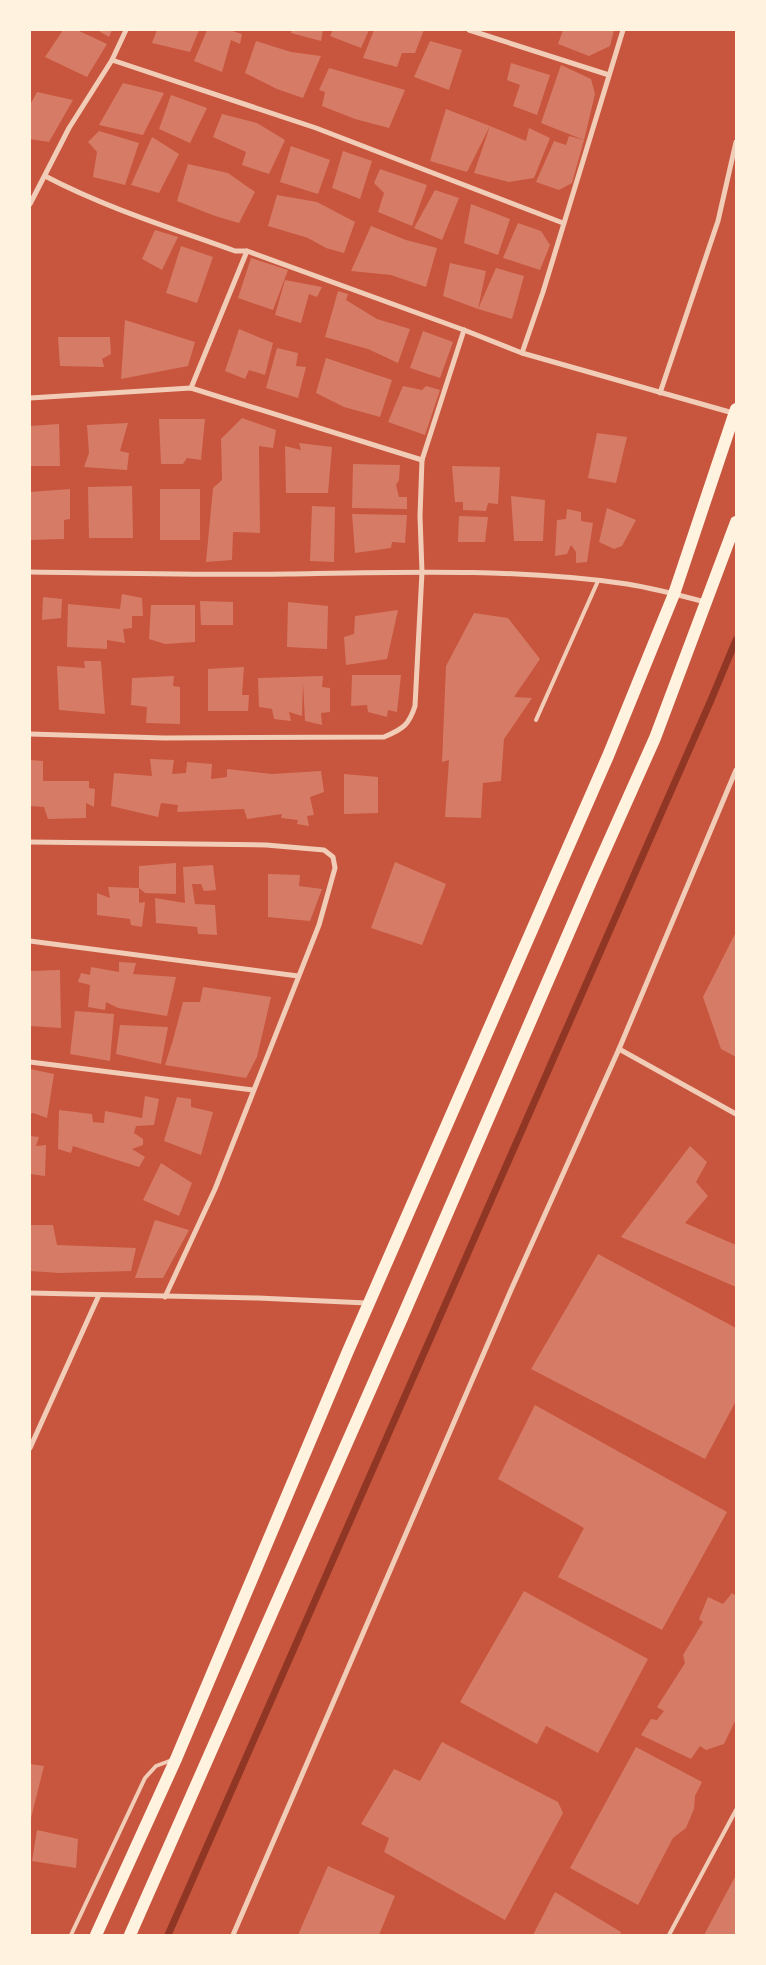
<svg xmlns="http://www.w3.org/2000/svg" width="766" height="1965" font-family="Georgia,serif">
  <rect width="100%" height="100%" fill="#c8553d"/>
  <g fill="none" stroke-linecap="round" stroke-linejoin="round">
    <path stroke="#8f3625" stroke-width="7" d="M 168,1935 L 711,700 L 736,640"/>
  </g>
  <g fill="#d67c66">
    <path d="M 63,30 L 77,30 L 107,44 L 87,77 L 45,57 Z"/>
    <path d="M 97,30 L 112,30 L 109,37 Z"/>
    <path d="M 157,30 L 199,30 L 190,52 L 152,43 Z"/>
    <path d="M 207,30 L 229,30 L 242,34 L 240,44 L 231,40 L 222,72 L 194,61 Z"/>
    <path d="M 292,30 L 323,30 L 321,41 L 291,33 Z"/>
    <path d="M 333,30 L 369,30 L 361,48 L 330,36 Z"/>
    <path d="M 374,30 L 424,30 L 415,53 L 402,53 L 397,67 L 363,58 Z"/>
    <path d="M 563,30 L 614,30 L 610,46 L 589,56 L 558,44 Z"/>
    <path d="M 256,41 L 291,52 L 321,56 L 303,98 L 277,89 L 245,73 Z"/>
    <path d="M 430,41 L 462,50 L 449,90 L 414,77 Z"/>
    <path d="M 511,63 L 550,75 L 537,115 L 513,106 L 520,85 L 507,80 Z"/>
    <path d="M 561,65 L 591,79 L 595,94 L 584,140 L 541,123 Z"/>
    <path d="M 329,68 L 405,90 L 389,128 L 355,119 L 322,106 L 325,92 L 319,90 Z"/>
    <path d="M 123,83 L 164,93 L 143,135 L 99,125 Z"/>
    <path d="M 37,92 L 73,100 L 49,142 L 30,139 L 30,105 Z"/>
    <path d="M 171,95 L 207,108 L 190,143 L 159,129 Z"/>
    <path d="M 446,109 L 490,126 L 467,172 L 430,161 Z"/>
    <path d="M 222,114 L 257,123 L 285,140 L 269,174 L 242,165 L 246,152 L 213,137 Z"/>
    <path d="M 490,126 L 526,141 L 529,128 L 550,138 L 534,178 L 509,182 L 474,173 Z"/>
    <path d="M 99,131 L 139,143 L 125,185 L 93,177 L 97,152 L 88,142 Z"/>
    <path d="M 569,136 L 584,140 L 572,183 L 559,190 L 536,182 L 554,141 L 566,145 Z"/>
    <path d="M 152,137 L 179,154 L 159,193 L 131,185 Z"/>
    <path d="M 291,146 L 330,160 L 318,194 L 280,182 Z"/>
    <path d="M 343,151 L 372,161 L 360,199 L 332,188 Z"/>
    <path d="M 188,164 L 228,173 L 255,192 L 239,223 L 215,216 L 177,201 Z"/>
    <path d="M 380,169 L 427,185 L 412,226 L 378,212 L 384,193 L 374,183 Z"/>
    <path d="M 435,190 L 459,198 L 442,240 L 414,228 Z"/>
    <path d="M 277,195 L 317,202 L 355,222 L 344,253 L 326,248 L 308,238 L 268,226 Z"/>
    <path d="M 471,204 L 510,219 L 498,255 L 464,243 Z"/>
    <path d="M 518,223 L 541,231 L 550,245 L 540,270 L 503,258 Z"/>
    <path d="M 371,226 L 406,240 L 437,248 L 426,287 L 391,275 L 351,271 Z"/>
    <path d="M 155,230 L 178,237 L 162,270 L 142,259 Z"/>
    <path d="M 181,246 L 213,257 L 197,303 L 166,293 Z"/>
    <path d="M 251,258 L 288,270 L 273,310 L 238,298 Z"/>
    <path d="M 450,263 L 486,271 L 478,309 L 496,268 L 524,276 L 512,319 L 478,309 L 443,296 Z"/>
    <path d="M 285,280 L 322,287 L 317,297 L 309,294 L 301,323 L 275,315 Z"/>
    <path d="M 338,291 L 348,294 L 346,300 L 377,319 L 410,329 L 398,363 L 368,349 L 325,337 Z"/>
    <path d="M 125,320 L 195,342 L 188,366 L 121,379 Z"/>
    <path d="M 239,329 L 273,343 L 265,375 L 249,370 L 245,379 L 225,371 Z"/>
    <path d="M 423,331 L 453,342 L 440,378 L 410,368 Z"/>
    <path d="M 58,337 L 110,337 L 111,354 L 102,359 L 104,367 L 60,366 Z"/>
    <path d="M 277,348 L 298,353 L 296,366 L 306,367 L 298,398 L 266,388 Z"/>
    <path d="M 326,358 L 392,380 L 380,417 L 344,407 L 316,393 Z"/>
    <path d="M 403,386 L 422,390 L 426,386 L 440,390 L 425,435 L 388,422 Z"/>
    <path d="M 242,418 L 276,430 L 273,448 L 259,446 L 260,533 L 233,532 L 232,560 L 206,562 L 213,488 L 222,480 L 221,439 Z"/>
    <path d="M 159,419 L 205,419 L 201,460 L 187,458 L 183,464 L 161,464 Z"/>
    <path d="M 128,423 L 120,451 L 129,453 L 127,470 L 84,467 L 89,453 L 87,425 Z"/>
    <path d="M 59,424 L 60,466 L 30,466 L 30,426 Z"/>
    <path d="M 597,433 L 627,437 L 616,483 L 588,478 Z"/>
    <path d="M 299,443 L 332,447 L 328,493 L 286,493 L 285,446 L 301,450 Z"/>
    <path d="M 353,464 L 400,465 L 399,480 L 396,485 L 399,497 L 407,497 L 407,509 L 352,508 Z"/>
    <path d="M 452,466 L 500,467 L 498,504 L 488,503 L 486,511 L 463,510 L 463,502 L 455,502 Z"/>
    <path d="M 132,486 L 133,538 L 89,538 L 88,487 Z"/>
    <path d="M 70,489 L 70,519 L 64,520 L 64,539 L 30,540 L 30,492 Z"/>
    <rect x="160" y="489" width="40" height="51"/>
    <path d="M 511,496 L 545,500 L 543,541 L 514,541 Z"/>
    <path d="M 312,506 L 335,507 L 334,562 L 310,561 Z"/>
    <path d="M 607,508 L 636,520 L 622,546 L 614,549 L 599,542 Z"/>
    <path d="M 567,509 L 581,512 L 581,521 L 593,523 L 587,562 L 576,563 L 576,552 L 571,545 L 567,554 L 555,556 L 557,520 L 566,519 Z"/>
    <path d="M 352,514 L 407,515 L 405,543 L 392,542 L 391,548 L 355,553 Z"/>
    <path d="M 459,516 L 488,517 L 485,542 L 458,542 Z"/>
    <path d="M 122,594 L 142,598 L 143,616 L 132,616 L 132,628 L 123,629 L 125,643 L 107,640 L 107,649 L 67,647 L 68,604 L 120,609 Z"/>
    <path d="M 43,597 L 62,599 L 61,618 L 42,620 Z"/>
    <path d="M 200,601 L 233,602 L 233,625 L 201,625 Z"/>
    <path d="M 288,602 L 328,606 L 327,649 L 287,647 Z"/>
    <path d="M 151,605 L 195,605 L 195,642 L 165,644 L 149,639 Z"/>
    <path d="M 398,610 L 387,659 L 346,665 L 344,637 L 354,634 L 355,616 Z"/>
    <path d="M 474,613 L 508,618 L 540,659 L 514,697 L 532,698 L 504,739 L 501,781 L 483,783 L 481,818 L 445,817 L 449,760 L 442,762 L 446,666 Z"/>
    <path d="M 84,661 L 101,661 L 105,714 L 59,710 L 57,666 L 85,668 Z"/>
    <path d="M 244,667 L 242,695 L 249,695 L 248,711 L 208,711 L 208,669 Z"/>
    <path d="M 352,675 L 401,675 L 397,712 L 388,710 L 387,717 L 368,712 L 367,705 L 351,706 Z"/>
    <path d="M 174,676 L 173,686 L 180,687 L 180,724 L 146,723 L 147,707 L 131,705 L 132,678 Z"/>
    <path d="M 323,676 L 322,687 L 330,688 L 330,712 L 321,713 L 322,725 L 305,721 L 303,683 L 302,716 L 289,712 L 291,721 L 274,719 L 272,709 L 259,707 L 258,678 Z"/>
    <path d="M 150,759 L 174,760 L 172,774 L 186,773 L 187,762 L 212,764 L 211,779 L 227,777 L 227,769 L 272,774 L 321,771 L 324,792 L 310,797 L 314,815 L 307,816 L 309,826 L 297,824 L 298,820 L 281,818 L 282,814 L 247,819 L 244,809 L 177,812 L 178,805 L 161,803 L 158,817 L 111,806 L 114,773 L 152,776 Z"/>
    <path d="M 30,760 L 43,761 L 43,781 L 89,781 L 89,788 L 95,789 L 94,807 L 86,803 L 86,818 L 48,819 L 44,807 L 30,806 Z"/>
    <path d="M 344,774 L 378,777 L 378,813 L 344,814 Z"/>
    <path d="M 395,862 L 446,884 L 422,945 L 371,928 Z"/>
    <path d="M 176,863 L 176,894 L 145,893 L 139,888 L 139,866 Z"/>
    <path d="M 213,865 L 216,890 L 204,891 L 201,884 L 192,884 L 195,904 L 215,905 L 217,935 L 198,934 L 197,927 L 156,923 L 155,898 L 185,903 L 183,867 Z"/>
    <path d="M 268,874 L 300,875 L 299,886 L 322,889 L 310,921 L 268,917 Z"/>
    <path d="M 108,887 L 139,888 L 139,903 L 145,902 L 142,927 L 131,925 L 130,919 L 97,915 L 97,893 L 110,898 Z"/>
    <path d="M 736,932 L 736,1057 L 721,1049 L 703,997 Z"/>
    <path d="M 119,962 L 136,963 L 133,974 L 176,977 L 167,1016 L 118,1008 L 106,1002 L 105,1010 L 88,1007 L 90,985 L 78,982 L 81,973 L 90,975 L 91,967 L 119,972 Z"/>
    <path d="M 60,970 L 61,1028 L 30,1026 L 30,971 Z"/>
    <path d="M 203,987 L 271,997 L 257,1057 L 246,1078 L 165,1065 L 173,1040 L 183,1002 L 200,1002 Z"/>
    <path d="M 75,1011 L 114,1014 L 110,1061 L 70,1054 Z"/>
    <path d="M 120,1025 L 168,1027 L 161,1064 L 116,1054 Z"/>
    <path d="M 30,1069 L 54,1074 L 47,1118 L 33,1113 L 30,1114 Z"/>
    <path d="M 145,1096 L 159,1099 L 154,1125 L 136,1126 L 134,1133 L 143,1139 L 143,1145 L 132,1149 L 145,1157 L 139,1167 L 73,1146 L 71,1153 L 58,1149 L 59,1110 L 92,1114 L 93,1122 L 104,1123 L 105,1111 L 142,1118 Z"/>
    <path d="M 177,1097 L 191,1099 L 191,1107 L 213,1112 L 201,1155 L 164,1141 Z"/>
    <path d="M 30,1136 L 39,1137 L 36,1146 L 46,1145 L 45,1176 L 30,1174 Z"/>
    <path d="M 690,1146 L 707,1162 L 696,1182 L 708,1196 L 685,1223 L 736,1245 L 736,1287 L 621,1237 Z"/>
    <path d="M 161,1163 L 192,1183 L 179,1216 L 143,1200 Z"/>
    <path d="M 155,1220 L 189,1230 L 163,1278 L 135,1278 Z"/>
    <path d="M 30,1225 L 53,1225 L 57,1245 L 136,1248 L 131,1271 L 59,1273 L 30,1271 Z"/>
    <path d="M 598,1254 L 736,1328 L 736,1401 L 705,1459 L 531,1369 Z"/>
    <path d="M 535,1405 L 727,1512 L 662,1630 L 558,1577 L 584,1528 L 498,1479 Z"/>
    <path d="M 524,1591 L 648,1659 L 598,1753 L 546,1726 L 537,1744 L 460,1702 Z"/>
    <path d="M 732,1593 L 736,1596 L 736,1719 L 724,1744 L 706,1750 L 700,1746 L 691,1759 L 641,1735 L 651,1719 L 657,1720 L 664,1711 L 657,1707 L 685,1663 L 683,1655 L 703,1622 L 699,1619 L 708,1597 L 723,1604 Z"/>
    <path d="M 442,1742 L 558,1802 L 563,1813 L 505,1920 L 384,1852 L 389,1838 L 361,1824 L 394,1769 L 420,1781 Z"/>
    <path d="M 636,1747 L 702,1782 L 695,1796 L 694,1809 L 686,1828 L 673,1838 L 638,1905 L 570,1868 Z"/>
    <path d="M 30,1764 L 44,1766 L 31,1818 L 30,1818 Z"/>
    <path d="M 37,1830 L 78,1839 L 76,1868 L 32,1861 Z"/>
    <path d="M 328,1866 L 395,1896 L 379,1935 L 298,1935 Z"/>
    <path d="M 736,1875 L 736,1935 L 704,1935 Z"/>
    <path d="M 555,1892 L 621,1932 L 620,1935 L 533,1935 Z"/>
  </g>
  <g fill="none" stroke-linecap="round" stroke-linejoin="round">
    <g stroke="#f1ccb7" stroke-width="4">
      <path d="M 536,720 L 598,581"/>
      <path d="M 71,1935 L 145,1778 L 156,1766 L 172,1760"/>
      <path d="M 669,1935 L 736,1810"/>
    </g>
    <g stroke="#f1ccb7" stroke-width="5">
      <path d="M 469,30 L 609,75"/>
      <path d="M 112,60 L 316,128 L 563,223"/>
      <path d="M 45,176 C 106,208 171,228 235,251 L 247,251 L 464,330 L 522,353 L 733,413"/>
      <path d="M 30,204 L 69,128 L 112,60 L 126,30"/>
      <path d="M 522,353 L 543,292 L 623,30"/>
      <path d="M 191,388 L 247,251"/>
      <path d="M 660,393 L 718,221 L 736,142"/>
      <path d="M 30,398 L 191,388 L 422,460"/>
      <path d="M 30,572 C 116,573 201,575 287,574 C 399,572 517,568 627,584 C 653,588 679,595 705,602"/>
      <path d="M 30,734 L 164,738 L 384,737 C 403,729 409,725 415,706 L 422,572 L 420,516 L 422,460 L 464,330"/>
      <path d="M 30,842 L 266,845 L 324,850 L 333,857 L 335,868 L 319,925 L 215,1189 L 165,1297"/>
      <path d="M 30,941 L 298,976"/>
      <path d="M 619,1049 L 736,1114"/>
      <path d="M 30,1062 L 253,1090"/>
      <path d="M 30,1293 L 258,1298 L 367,1303"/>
      <path d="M 30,1448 L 99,1295"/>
      <path d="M 233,1935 L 511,1290 L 619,1049 L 736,770"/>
    </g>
    <g stroke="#fff3e0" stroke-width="12">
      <path d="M 96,1935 L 176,1759 L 348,1351 L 608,756 L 674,594 L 736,409"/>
      <path d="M 130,1935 L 402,1318 L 592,879 L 655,738 L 736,522"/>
    </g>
  </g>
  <rect width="766" height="1965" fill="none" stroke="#fff3e0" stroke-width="62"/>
</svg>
